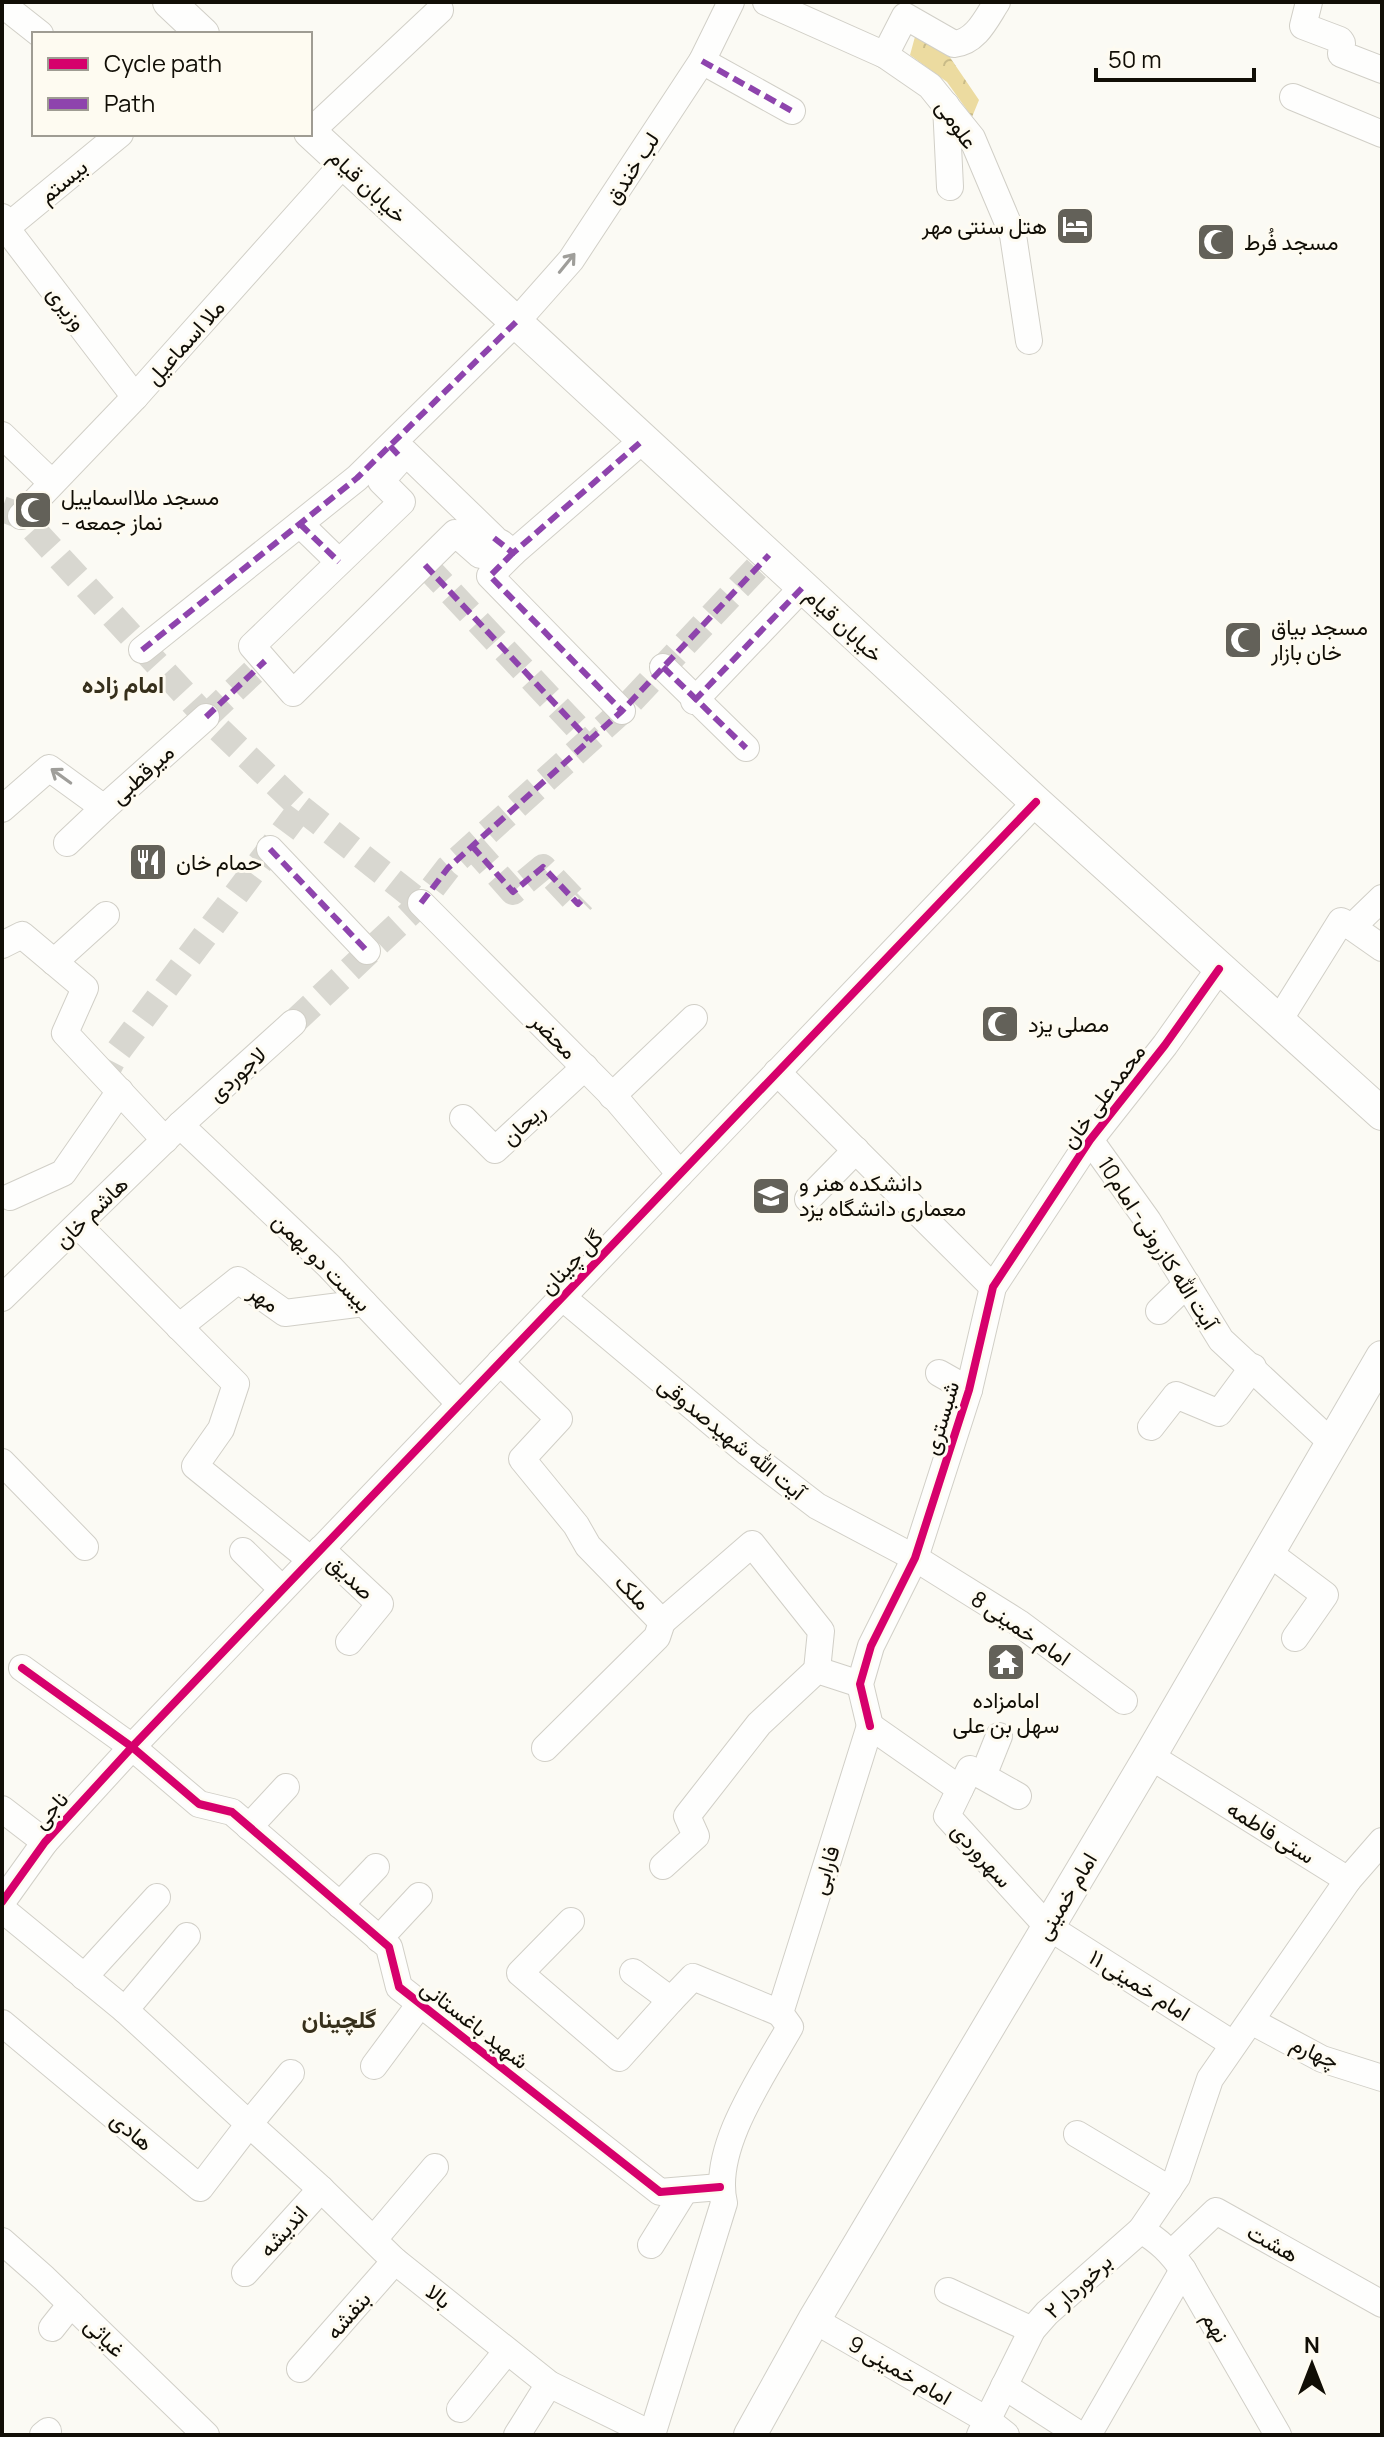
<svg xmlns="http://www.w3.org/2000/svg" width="1384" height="2437" font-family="Manrope,Vazirmatn,sans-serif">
  <defs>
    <pattern id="forest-crowns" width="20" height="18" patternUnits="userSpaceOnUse" patternTransform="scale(2)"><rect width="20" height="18" fill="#ecdba0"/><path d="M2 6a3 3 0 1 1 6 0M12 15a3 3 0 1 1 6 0" fill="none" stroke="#c9bb88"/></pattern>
  </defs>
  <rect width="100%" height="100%" fill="#fbfaf4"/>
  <path fill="url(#forest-crowns)" d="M 916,33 L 947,53 L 979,100 L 972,117 L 947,82 L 910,55 Z"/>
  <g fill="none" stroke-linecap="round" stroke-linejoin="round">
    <g stroke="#d8d7d0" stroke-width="26" stroke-dasharray="26 13" stroke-linecap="butt">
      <path d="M 2,509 L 21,516 L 206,717 L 301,808 L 116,1054 L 105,1075"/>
      <path d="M 425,565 L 589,740"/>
      <path d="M 206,717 L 265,661"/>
      <path d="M 301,808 L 421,903"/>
      <path d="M 472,846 L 513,892 L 543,867 L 578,904 L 583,899"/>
      <path d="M 293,1023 L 421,903 L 448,868 L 622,711 L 769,555"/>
    </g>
    <defs>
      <g id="minor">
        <path d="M 766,2 L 885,55 L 930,86 L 972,138 L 1013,235 L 1029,341"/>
        <path d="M 1309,2 L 1303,26 L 1340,40 L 1342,43 L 1341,54 L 1382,70"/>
        <path d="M 2,4 L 40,34"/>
        <path d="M 885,55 L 905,16 L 954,44 C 976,42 986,19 997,2"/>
        <path d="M 702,61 L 792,111"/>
        <path d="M 1293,97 L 1382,134"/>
        <path d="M 946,105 L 950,187"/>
        <path d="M 310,132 L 440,10"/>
        <path d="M 2,217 L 6,228 L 135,397"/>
        <path d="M 6,228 L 120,134"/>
        <path d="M 2,435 L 52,483"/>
        <path d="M 406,453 L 494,538 L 480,555 L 455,533 L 293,693 L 252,646 L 402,502 L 381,481 Z"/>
        <path d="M 21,516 L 135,397 L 344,163"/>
        <path d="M 300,524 L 339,562"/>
        <path d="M 501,543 L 513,553 L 643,440"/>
        <path d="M 513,553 L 490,576 L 622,711"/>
        <path d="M 142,650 L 357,478 L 516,322 L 571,260 L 702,61 L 731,2"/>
        <path d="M 663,667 L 746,748"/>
        <path d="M 694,701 L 803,587"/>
        <path d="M 2,809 L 49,768 L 104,808 L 206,717"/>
        <path d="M 67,843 L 104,808"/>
        <path d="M 270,849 L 367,951"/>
        <path d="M 421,903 L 617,1100 L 680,1174"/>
        <path d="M 1352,927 L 1382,948"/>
        <path d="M 2,945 L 22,935 L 85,988 L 65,1033 L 165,1140"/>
        <path d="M 54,962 L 106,915"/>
        <path d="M 1278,1022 L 1341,921 L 1352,927 L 1382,898"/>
        <path d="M 777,1072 L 993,1287"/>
        <path d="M 612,1096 L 694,1018"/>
        <path d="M 463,1118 L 495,1150 L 585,1067"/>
        <path d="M 180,1125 L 329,1266 L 460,1404"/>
        <path d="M 1090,1140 L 1148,1221 L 1221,1340 L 1332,1443"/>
        <path d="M 10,1197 L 63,1173 L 120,1091"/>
        <path d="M 808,1199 L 856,1150"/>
        <path d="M 78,1225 L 236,1384 L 221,1429 L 195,1466 L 311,1560"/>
        <path d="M 562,1297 L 748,1453 L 817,1506 L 915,1558 L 1019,1623 L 1124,1701"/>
        <path d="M 2,1298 L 180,1125 L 293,1023"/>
        <path d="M 1159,1311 L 1187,1284"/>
        <path d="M 179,1327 L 238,1280 L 285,1313 L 364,1303"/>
        <path d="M 500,1362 L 559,1419 L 522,1459 L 576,1525 L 588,1546 L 662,1622 L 752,1544 L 821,1631 L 817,1670"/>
        <path d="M 939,1373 L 969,1390"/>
        <path d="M 1151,1427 L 1176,1395 L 1219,1413 L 1253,1367"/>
        <path d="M 2,1462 L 85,1547"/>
        <path d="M 321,1549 L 380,1604 L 349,1642"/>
        <path d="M 243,1551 L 282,1589"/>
        <path d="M 1269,1553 L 1325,1595 L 1295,1638"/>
        <path d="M 22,1668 L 132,1747 L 199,1804 L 232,1812 L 389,1947 L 399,1987 L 660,2192 L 720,2187"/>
        <path d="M 870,1726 L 860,1684 L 871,1646 L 915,1558 L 969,1390 L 993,1287 L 1090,1140 L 1165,1045 L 1219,969"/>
        <path d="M 870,1726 L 960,1789 L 947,1816 L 1047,1926 L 1233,2044"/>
        <path d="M 545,1748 L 657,1637 L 662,1622"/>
        <path d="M 1150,1756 L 1348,1880 L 1382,1841"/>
        <path d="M 983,1776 L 999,1736"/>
        <path d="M 960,1789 L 970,1769 L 1018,1796"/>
        <path d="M 2,1809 L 45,1842"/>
        <path d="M 249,1827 L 286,1787"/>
        <path d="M 663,1866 L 696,1836 L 687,1816 L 759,1724 L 817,1670 L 860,1684"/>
        <path d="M 2,1902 L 45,1842 L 132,1747 L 1036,802"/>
        <path d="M 340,1905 L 376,1867"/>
        <path d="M 2,1909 L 125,2010 L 249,2124 L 291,2073"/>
        <path d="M 571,1921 L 520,1973 L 619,2058 L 671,2000"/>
        <path d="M 379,1939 L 419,1896"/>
        <path d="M 633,1972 L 671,2000 L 693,1977 L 780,2013"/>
        <path d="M 84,1977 L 157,1897"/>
        <path d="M 125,2010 L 187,1936"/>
        <path d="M 1251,2021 L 1322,2059 L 1382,2078"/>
        <path d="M 2,2023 L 200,2188 L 249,2124 L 321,2189 L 395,2261 L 549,2384 L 653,2435"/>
        <path d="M 374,2066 L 420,2004"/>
        <path d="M 1077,2134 L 1169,2189"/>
        <path d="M 1141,2230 C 1159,2241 1171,2252 1183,2270 L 1278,2435"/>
        <path d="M 374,2239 L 435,2167"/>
        <path d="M 2,2241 L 44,2278 L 206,2435"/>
        <path d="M 651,2245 L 685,2190"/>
        <path d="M 1172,2253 L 1216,2211 L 1382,2304"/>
        <path d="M 245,2273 L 321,2189"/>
        <path d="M 948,2291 L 1032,2330"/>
        <path d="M 814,2320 L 987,2420 L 1006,2435"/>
        <path d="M 52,2328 L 71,2304"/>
        <path d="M 300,2369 L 395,2261"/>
        <path d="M 1004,2386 L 1080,2435"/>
        <path d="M 460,2409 L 507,2351"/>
        <path d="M 43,2435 L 48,2431"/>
        <path d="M 517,2435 L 549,2384"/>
        <path d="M 652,2435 L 724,2203 C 711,2148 763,2075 790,2027 L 780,2013 L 870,1726"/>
        <path d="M 980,2435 L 1032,2330 L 1047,2313 L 1141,2230 L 1177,2177 L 1210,2079 L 1348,1880"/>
        <path d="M 1088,2435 L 1183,2270"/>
      </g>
      <g id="major">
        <path d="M 169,2 L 203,34"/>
        <path d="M 310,132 L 1036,802 L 1382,1114"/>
        <path d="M 750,2435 L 814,2320 L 1150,1756 L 1382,1357"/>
      </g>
    </defs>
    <use href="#minor" stroke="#d1cfc7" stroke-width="28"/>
    <use href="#major" stroke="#d1cfc7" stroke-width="34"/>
    <use href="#minor" stroke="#fefefd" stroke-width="26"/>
    <use href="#major" stroke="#fefefd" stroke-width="32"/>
    <g stroke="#8e44ad" stroke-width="6" stroke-dasharray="12 6" stroke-linecap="butt">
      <path d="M 702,61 L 792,111"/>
      <path d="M 390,446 L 402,459"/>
      <path d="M 300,524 L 339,562"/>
      <path d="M 494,538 L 513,553 L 643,440"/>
      <path d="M 513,553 L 490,576 L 622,711"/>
      <path d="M 425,565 L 589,740"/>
      <path d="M 142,650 L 357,478 L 516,322"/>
      <path d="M 663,667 L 746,748"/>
      <path d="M 694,701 L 803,587"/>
      <path d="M 206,717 L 265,661"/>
      <path d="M 472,846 L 513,892 L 543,867 L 578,904 L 583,899"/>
      <path d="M 270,849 L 367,951"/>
      <path d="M 421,903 L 448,868 L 622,711 L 769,555"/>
    </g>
    <defs>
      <g id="cycleway">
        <path d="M 22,1668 L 132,1747 L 199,1804 L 232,1812 L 389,1947 L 399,1987 L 660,2192 L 720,2187"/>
        <path d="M 870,1726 L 860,1684 L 871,1646 L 915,1558 L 969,1390 L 993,1287 L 1090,1140 L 1165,1045 L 1219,969"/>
        <path d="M 2,1902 L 45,1842 L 132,1747 L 1036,802"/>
      </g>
    </defs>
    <use href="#cycleway" stroke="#fefbf1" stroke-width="13"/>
    <use href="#cycleway" stroke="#d6006c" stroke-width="8"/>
  </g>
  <defs><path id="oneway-shaft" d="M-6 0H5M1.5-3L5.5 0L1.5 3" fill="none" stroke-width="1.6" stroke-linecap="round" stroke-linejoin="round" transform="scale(2)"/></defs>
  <g stroke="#9f9e9a">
    <use href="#oneway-shaft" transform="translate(567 263) rotate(-51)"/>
    <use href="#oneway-shaft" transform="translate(61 776) rotate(-144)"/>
  </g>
  <defs>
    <symbol id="hotel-square" viewBox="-11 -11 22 22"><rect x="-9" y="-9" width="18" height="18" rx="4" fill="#636159" stroke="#fefbf1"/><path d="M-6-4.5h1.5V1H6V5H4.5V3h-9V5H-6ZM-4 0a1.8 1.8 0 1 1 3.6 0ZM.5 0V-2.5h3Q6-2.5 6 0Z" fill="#fff"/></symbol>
    <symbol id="mosque-square" viewBox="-11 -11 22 22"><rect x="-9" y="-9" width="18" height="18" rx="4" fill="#636159" stroke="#fefbf1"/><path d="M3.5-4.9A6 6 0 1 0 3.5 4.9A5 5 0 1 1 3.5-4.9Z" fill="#fff"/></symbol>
    <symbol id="restaurant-square" viewBox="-11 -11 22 22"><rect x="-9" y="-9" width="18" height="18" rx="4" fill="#636159" stroke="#fefbf1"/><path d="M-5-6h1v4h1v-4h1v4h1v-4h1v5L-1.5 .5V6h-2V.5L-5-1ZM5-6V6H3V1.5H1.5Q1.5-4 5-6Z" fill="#fff"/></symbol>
    <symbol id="university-square" viewBox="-11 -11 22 22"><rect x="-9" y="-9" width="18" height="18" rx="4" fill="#636159" stroke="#fefbf1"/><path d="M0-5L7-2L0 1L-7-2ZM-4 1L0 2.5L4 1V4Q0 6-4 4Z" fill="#fff"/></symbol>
    <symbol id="temple-square" viewBox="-11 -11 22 22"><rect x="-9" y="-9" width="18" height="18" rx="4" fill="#636159" stroke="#fefbf1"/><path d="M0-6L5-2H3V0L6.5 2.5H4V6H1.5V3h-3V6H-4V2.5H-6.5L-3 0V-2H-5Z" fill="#fff"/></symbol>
  </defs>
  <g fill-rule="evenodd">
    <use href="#hotel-square" x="1053" y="204" width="44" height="44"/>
    <use href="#mosque-square" x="1194" y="220" width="44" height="44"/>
    <use href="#mosque-square" x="11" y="488" width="44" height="44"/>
    <use href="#mosque-square" x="1221" y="618" width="44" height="44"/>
    <use href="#restaurant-square" x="126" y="840" width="44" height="44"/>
    <use href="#mosque-square" x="978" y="1002" width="44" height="44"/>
    <use href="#university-square" x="749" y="1174" width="44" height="44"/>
    <use href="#temple-square" x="984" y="1640" width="44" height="44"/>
  </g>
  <g text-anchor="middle" stroke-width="6" stroke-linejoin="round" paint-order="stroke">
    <g font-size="22" fill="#110e06" stroke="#fefbf1">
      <text transform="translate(957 124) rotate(55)" y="8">علومی</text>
      <text transform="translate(632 168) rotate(-57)" y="8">لب خندق</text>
      <text transform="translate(63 181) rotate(-40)" y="8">بیستم</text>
      <text transform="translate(368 186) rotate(43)" y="8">خیابان قیام</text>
      <text transform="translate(67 308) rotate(53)" y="8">وزیری</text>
      <text transform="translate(185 342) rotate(-48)" y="8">ملا اسماعیل</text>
      <text transform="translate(844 625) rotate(43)" y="8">خیابان قیام</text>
      <text transform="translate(142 774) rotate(-42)" y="8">میرقطبی</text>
      <text transform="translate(554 1036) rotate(45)" y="8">محضر</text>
      <text transform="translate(237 1074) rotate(-42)" y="8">لاجوردی</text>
      <text transform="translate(1103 1096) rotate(-53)" y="8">محمدعلی خان</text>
      <text transform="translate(523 1124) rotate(-43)" y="8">ریحان</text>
      <text transform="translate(91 1212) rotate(-44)" y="8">هاشم خان</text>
      <text transform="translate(1158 1243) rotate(57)" y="8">آیت الله کازرونی- امام10</text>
      <text transform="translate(322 1262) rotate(45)" y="8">بیست دو بهمن</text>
      <text transform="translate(571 1262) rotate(-46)" y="8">گل چینان</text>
      <text transform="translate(264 1298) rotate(35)" y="8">مهر</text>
      <text transform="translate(941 1418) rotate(-73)" y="8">شبستری</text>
      <text transform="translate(732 1438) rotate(39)" y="8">آیت الله شهیدصدوقی</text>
      <text transform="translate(351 1577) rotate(43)" y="8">صدیق</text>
      <text transform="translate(633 1592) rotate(46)" y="8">ملک</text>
      <text transform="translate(1021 1628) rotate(34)" y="8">امام خمینی 8</text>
      <text transform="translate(50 1810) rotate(-48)" y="8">ناجی</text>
      <text transform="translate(1271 1832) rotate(32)" y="8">ستی فاطمه</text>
      <text transform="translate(982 1855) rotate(48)" y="8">سهروردی</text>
      <text transform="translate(825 1870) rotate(-73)" y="8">فارابی</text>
      <text transform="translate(1066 1896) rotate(-59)" y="8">امام خمینی</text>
      <text transform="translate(1140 1985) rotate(32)" y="8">امام خمینی ۱۱</text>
      <text transform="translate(475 2024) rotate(38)" y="8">شهید باغستانی</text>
      <text transform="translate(1315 2052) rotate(24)" y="8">چهارم</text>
      <text transform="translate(132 2131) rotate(40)" y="8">هادی</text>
      <text transform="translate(283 2231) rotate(-48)" y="8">اندیشه</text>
      <text transform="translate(1273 2243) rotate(29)" y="8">هشت</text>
      <text transform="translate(1078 2286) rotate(-43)" y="8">برخوردار ۲</text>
      <text transform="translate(439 2296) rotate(39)" y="8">بالا</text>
      <text transform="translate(348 2315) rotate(-49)" y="8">بنفشه</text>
      <text transform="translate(1216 2327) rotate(60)" y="8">نهم</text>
      <text transform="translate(105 2337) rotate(44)" y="8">غیاثی</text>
      <text transform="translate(900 2370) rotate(30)" y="8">امام خمینی 9</text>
    </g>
    <g font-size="22" fill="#110e06" stroke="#fefbf1" text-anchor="start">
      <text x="1047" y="234" text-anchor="end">هتل سنتی مهر</text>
      <text x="1244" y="250">مسجد فُرط</text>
      <text x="61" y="505">مسجد ملااسماییل<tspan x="61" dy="25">- نماز جمعه</tspan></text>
      <text x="1271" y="635">مسجد بیاق<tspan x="1271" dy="25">خان بازار</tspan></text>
      <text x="176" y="870">حمام خان</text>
      <text x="1028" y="1032">مصلی یزد</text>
      <text x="799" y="1191">دانشکده هنر و<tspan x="799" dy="25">معماری دانشگاه یزد</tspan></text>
      <text x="1006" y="1708" text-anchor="middle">امامزاده<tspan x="1006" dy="25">سهل بن علی</tspan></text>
    </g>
    <g font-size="24" font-weight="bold" fill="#37301c" stroke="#fefbf1">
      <text x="123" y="693">امام زاده</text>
      <text x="339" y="2028">گلچینان</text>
    </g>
  </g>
  <rect width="1384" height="2437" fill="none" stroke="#110e06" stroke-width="8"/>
  <rect x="32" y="32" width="280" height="104" fill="#fefbf1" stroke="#9f9c93" stroke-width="2"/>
  <rect x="48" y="58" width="40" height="12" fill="#d6006c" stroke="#9f9c93" stroke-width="2"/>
  <text x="104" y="72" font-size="24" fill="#110e06">Cycle path</text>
  <rect x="48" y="98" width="40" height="12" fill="#8e44ad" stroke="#9f9c93" stroke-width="2"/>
  <text x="104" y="112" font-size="24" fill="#110e06">Path</text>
  <g transform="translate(1312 2365)" stroke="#fefbf1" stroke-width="6" paint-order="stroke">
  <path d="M0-6L14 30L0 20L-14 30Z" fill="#110e06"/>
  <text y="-12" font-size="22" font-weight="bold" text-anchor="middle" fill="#110e06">N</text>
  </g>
  <path d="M1096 68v12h158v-12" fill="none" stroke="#110e06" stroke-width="4"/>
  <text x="1108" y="68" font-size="24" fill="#110e06" stroke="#fefbf1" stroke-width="6" paint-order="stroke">50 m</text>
</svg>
